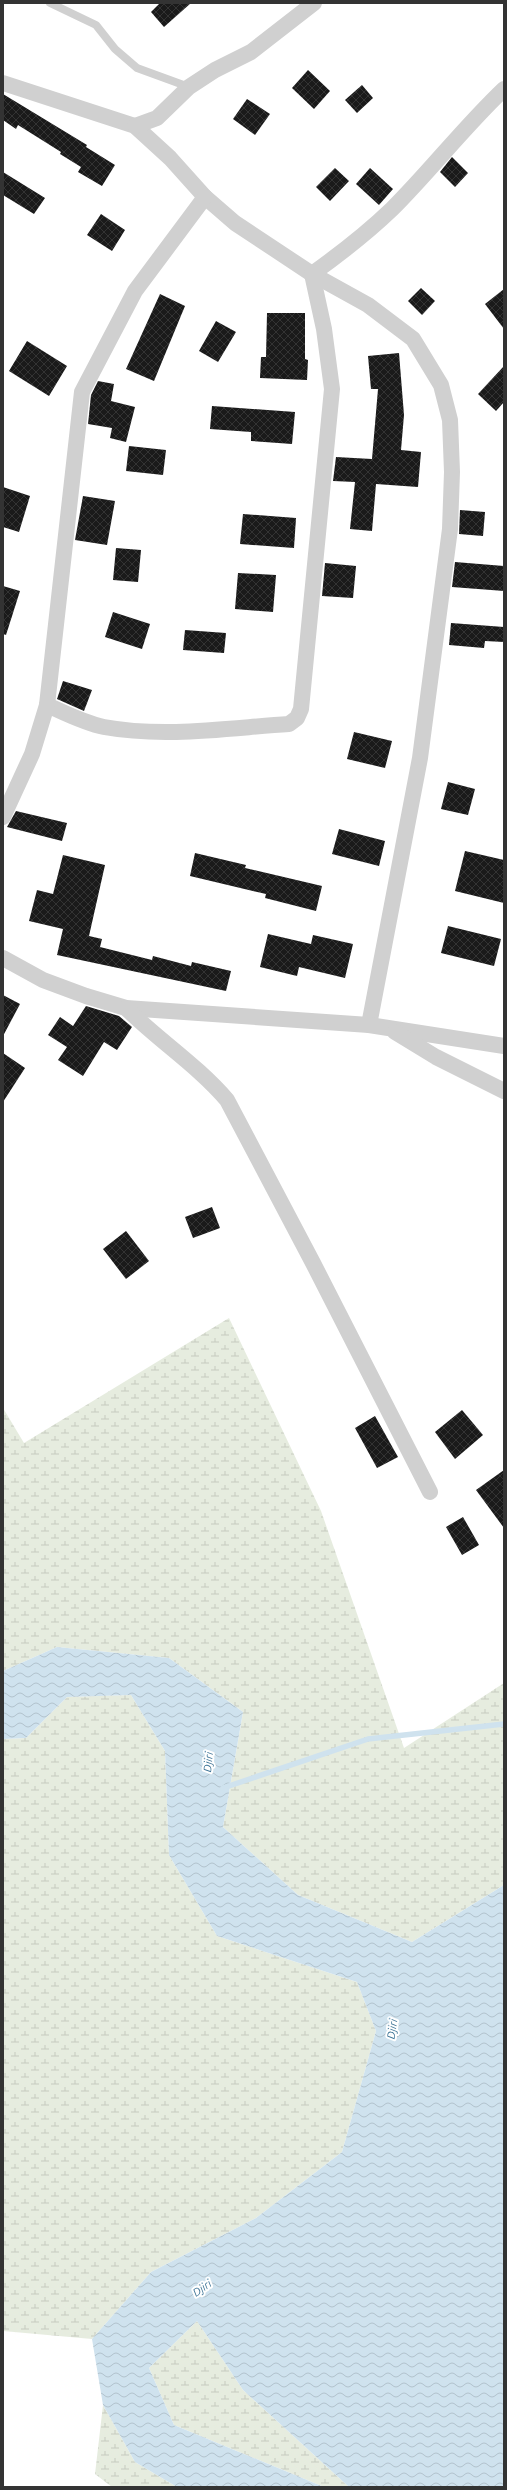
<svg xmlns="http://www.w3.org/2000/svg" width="507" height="2490" font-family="Ubuntu,sans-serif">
  <defs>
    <pattern id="wetland-marsh" width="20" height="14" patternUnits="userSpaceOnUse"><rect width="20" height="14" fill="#e6ecdf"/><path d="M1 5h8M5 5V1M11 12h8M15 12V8" fill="none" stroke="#c6cbc0"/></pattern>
    <pattern id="water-waves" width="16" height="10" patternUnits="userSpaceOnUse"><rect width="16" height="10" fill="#cfe2ee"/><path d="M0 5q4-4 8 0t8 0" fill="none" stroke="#b2c2cd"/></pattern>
    <pattern id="building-cross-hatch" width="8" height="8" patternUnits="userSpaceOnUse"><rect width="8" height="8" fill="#1a1a1a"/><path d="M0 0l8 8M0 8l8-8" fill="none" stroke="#333"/></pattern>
  </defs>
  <rect width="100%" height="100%" fill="#fff"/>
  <g fill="url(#wetland-marsh)">
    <path d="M 229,1318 L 321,1511 L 404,1748 L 504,1683 L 504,1885 L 412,1942 L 298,1895 L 223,1827 L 243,1712 L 169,1658 L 57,1647 L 3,1671 L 3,1408 L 24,1443 Z"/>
    <path d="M 131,1695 L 165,1751 L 169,1855 L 217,1936 L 357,1982 L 376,2031 L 342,2152 L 256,2218 L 151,2272 L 92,2339 L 3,2331 L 3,1739 L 26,1738 L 67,1697 Z"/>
    <path d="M 197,2321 L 243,2390 L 349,2487 L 324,2487 L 174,2425 L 149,2368 Z"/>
    <path d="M 103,2405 L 135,2462 L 177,2487 L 112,2487 L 95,2474 Z"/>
  </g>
  <path fill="url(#water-waves)" d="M 57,1647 L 169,1658 L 243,1712 L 223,1827 L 298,1895 L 412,1942 L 504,1885 L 504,2487 L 349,2487 L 243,2390 L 197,2321 L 149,2368 L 174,2425 L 324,2487 L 177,2487 L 135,2462 L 103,2405 L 92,2339 L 151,2272 L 256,2218 L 342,2152 L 376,2031 L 357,1982 L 217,1936 L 169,1855 L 165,1751 L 131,1695 L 67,1697 L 26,1738 L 3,1739 L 3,1671 Z"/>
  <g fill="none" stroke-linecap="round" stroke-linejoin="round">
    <path stroke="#cfe2ee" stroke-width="5.5" d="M 223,1788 L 368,1739 L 504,1724"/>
  </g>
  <g fill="url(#building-cross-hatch)">
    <path d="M 160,3 L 191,3 L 164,27 L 151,12 Z"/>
    <path d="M 308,70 L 330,91 L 314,109 L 292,88 Z"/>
    <path d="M 362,85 L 373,98 L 357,113 L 345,100 Z"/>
    <path d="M 3,94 L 87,145 L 86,147 L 115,165 L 102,186 L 78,172 L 81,167 L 60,154 L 61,152 L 18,125 L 16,129 L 3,120 Z"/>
    <path d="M 247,99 L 270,114 L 255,135 L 233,119 Z"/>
    <path d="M 452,157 L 468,173 L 455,187 L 440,172 Z"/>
    <path d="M 335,168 L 349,181 L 330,201 L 316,187 Z"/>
    <path d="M 370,168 L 393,189 L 379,205 L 356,184 Z"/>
    <path d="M 3,172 L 45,198 L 34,214 L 3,195 Z"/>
    <path d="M 101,214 L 125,230 L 112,251 L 87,235 Z"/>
    <path d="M 421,288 L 435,301 L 422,315 L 408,301 Z"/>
    <path d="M 504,289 L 504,329 L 485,304 Z"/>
    <path d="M 160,294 L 185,306 L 154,381 L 126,369 Z"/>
    <path d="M 267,313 L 305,313 L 305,359 L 308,360 L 307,380 L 260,378 L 261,357 L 266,357 Z"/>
    <path d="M 216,321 L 236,332 L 218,362 L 199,351 Z"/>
    <path d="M 27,341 L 67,366 L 49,396 L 9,371 Z"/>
    <path d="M 399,353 L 404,415 L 401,450 L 421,452 L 418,487 L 376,484 L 372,531 L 350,529 L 355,482 L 333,481 L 336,457 L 372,459 L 378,389 L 371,389 L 368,356 Z"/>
    <path d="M 504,366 L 504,402 L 496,411 L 478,394 Z"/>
    <path d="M 98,381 L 114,384 L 111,401 L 135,407 L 126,442 L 110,438 L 112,428 L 88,424 L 91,395 Z"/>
    <path d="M 212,406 L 295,412 L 292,444 L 251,441 L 251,432 L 210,429 Z"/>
    <path d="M 129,446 L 166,450 L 163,475 L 126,471 Z"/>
    <path d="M 3,487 L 30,496 L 19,532 L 3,527 Z"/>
    <path d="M 83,496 L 115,501 L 107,545 L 75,540 Z"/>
    <path d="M 460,510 L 485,512 L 483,536 L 459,534 Z"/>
    <path d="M 243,514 L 296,518 L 294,548 L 240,544 Z"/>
    <path d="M 116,548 L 141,550 L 138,582 L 113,580 Z"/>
    <path d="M 455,562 L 504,566 L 504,591 L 452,587 Z"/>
    <path d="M 325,563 L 356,566 L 353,598 L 322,596 Z"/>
    <path d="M 238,573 L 276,575 L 273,612 L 235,609 Z"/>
    <path d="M 3,586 L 20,591 L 6,635 L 3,634 Z"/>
    <path d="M 113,612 L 150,624 L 142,649 L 105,637 Z"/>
    <path d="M 451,623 L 504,627 L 504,642 L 485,641 L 484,648 L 449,645 Z"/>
    <path d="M 185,630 L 226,633 L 224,653 L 183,650 Z"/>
    <path d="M 63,681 L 92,690 L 84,711 L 57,699 Z"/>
    <path d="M 354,732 L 392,741 L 385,768 L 347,759 Z"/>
    <path d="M 448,782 L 475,789 L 468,815 L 441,809 Z"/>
    <path d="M 16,811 L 67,823 L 62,841 L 7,827 Z"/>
    <path d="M 339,829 L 385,841 L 379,866 L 332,854 Z"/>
    <path d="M 465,851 L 504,860 L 504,903 L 455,891 Z"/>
    <path d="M 195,853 L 246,865 L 245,868 L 322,886 L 316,911 L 265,898 L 266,894 L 190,876 Z"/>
    <path d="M 63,855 L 105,865 L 89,936 L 102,939 L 100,947 L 152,960 L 153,956 L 191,966 L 192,962 L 231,971 L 226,991 L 57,955 L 63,929 L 29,921 L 37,890 L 53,894 Z"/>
    <path d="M 448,926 L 501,939 L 494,966 L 441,953 Z"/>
    <path d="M 268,934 L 311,944 L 313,935 L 353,944 L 345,978 L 299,967 L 297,976 L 260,967 Z"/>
    <path d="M 3,995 L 20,1004 L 3,1036 Z"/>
    <path d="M 86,1006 L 119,1016 L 132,1027 L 117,1050 L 104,1042 L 83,1076 L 58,1060 L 67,1047 L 48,1035 L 60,1017 L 73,1026 Z"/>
    <path d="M 3,1053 L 25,1068 L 3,1102 Z"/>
    <path d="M 212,1207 L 220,1228 L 193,1238 L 185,1217 Z"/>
    <path d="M 126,1231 L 149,1261 L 126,1279 L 103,1249 Z"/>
    <path d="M 462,1410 L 483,1435 L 455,1459 L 435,1432 Z"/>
    <path d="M 375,1416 L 398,1457 L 377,1468 L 355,1428 Z"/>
    <path d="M 504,1470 L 504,1528 L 476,1490 Z"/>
    <path d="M 463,1517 L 479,1545 L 462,1555 L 446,1527 Z"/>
  </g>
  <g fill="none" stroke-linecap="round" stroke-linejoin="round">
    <path stroke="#d0d0d0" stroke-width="8" d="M 50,3 L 96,25 L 115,49 L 137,68 L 189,87"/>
    <g stroke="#d0d0d0" stroke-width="16">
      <path d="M 3,83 L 135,126 L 170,158 L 205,197 L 235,223 L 312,274 L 368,305 L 413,339 L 441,385 L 450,420 L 452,472 L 450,529 L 420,758 L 369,1025"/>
      <path d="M 135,126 L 157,118 L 189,87 L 215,70 L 251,52 L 314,3"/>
      <path d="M 47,705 C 65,713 84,723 104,727 C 165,738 228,728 289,724 L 297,718 L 301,709 L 332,389 L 324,329 L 312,274 C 340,254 367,233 392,209 C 431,170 464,127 504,89"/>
      <path d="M 3,817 L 32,754 L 47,705 L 82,392 L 135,291 L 205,197"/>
      <path d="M 3,958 L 43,980 L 86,996 L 126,1008 L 369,1025 L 504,1046"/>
      <path d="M 126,1008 C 158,1040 197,1065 227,1100 L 313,1263 L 430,1492"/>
      <path d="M 395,1032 L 436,1057 L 504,1091"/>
    </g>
  </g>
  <g text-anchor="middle" stroke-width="4" stroke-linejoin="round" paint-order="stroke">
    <g font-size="11" font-style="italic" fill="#3f7597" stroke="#fff">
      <text transform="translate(208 1762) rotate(-84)" y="4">Djiri</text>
      <text transform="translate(392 2029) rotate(-82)" y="4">Djiri</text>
      <text transform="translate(202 2288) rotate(-35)" y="4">Djiri</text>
    </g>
  </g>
  <rect width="507" height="2490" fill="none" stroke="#333333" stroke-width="8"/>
</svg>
